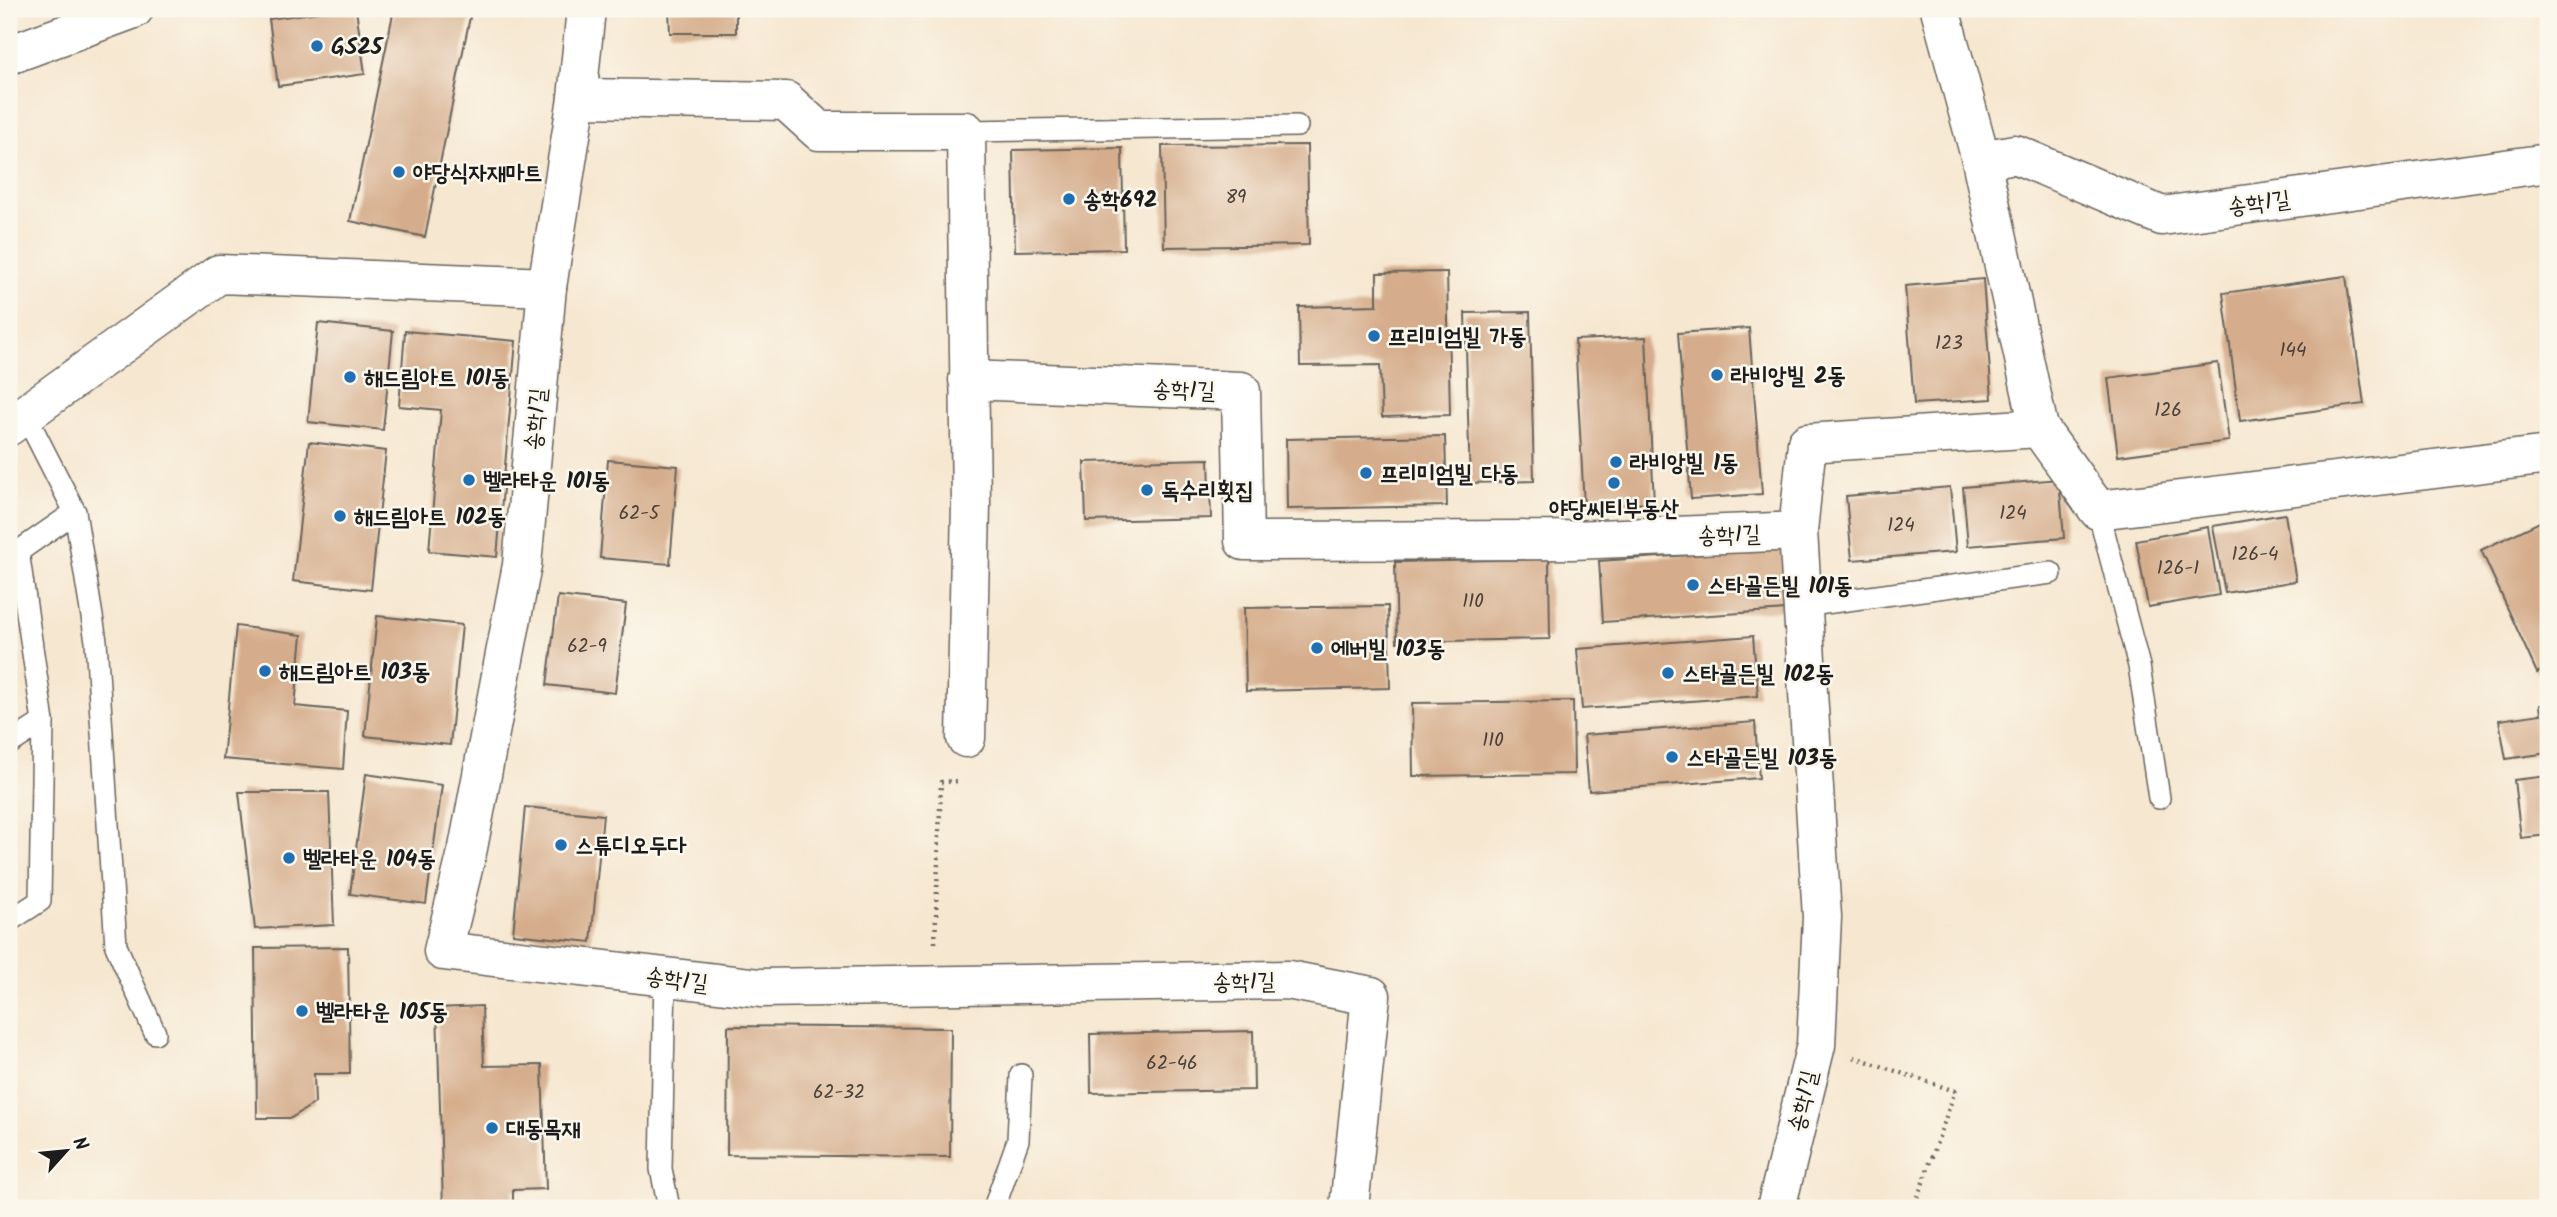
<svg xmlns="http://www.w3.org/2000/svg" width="2557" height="1217" font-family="Kalam,'Poor Story',sans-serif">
  <rect width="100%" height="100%" fill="#fbf7ec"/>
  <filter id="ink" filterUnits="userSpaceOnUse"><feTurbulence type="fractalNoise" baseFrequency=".0143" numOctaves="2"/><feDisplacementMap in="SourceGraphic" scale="14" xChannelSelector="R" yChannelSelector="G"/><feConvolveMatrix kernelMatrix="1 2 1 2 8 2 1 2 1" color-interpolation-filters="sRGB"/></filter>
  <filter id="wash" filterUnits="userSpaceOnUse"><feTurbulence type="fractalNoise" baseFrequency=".00686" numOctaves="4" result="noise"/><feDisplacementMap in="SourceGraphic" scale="28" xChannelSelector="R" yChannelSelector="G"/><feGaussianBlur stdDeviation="1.57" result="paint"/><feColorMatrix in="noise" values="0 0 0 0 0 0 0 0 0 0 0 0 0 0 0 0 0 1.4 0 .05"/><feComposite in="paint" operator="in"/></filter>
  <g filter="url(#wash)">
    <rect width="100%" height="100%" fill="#f6e7d0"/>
    <g id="blocks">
      <g fill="#d5ad8c">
        <path d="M 341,9 L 356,9 L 365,74 L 278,86 L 269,19 Z"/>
        <path d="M 394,9 L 455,9 L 471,12 L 425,237 L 350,221 Z"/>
        <path d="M 669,9 L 736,9 L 736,33 L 670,33 Z"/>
        <path d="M 777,9 L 832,9 L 831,14 Z"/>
        <path d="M 1307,145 L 1309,245 L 1164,247 L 1162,146 Z"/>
        <path d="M 1122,148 L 1124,249 L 1015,251 L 1013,150 Z"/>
        <path d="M 1447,272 L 1450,415 L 1382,417 L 1380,365 L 1300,366 L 1299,307 L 1377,305 L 1377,273 Z"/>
        <path d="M 2346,276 L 2364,404 L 2240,421 L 2223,293 Z"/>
        <path d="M 1983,279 L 1992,399 L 1914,404 L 1905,286 Z"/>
        <path d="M 1530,312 L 1534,481 L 1470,483 L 1465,313 Z"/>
        <path d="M 318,323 L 393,331 L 383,430 L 308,422 Z"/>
        <path d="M 1749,328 L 1762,494 L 1691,499 L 1678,333 Z"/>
        <path d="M 405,331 L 516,341 L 497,557 L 429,551 L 441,410 L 399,406 Z"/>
        <path d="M 1646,337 L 1654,503 L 1584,506 L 1575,340 Z"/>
        <path d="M 2218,363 L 2229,441 L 2118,456 L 2108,378 Z"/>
        <path d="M 1445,436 L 1447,506 L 1287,509 L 1286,439 Z"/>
        <path d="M 309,442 L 386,451 L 371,590 L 293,581 Z"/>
        <path d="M 1209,459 L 1211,518 L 1086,521 L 1084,462 Z"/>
        <path d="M 608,460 L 678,466 L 670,564 L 600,558 Z"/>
        <path d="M 2059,479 L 2064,538 L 1968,546 L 1963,487 Z"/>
        <path d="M 1950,487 L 1956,552 L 1852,560 L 1846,496 Z"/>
        <path d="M 2285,514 L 2296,581 L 2225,593 L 2213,526 Z"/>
        <path d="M 2548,518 L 2548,667 L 2537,673 L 2481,550 Z"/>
        <path d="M 2208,527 L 2219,595 L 2148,607 L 2136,540 Z"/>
        <path d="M 1782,549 L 1787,610 L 1603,622 L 1599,561 Z"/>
        <path d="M 1549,559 L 1550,639 L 1397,642 L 1395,562 Z"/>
        <path d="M 558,596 L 626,604 L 615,693 L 547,685 Z"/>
        <path d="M 1388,606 L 1390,688 L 1246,691 L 1244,608 Z"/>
        <path d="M 377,616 L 462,625 L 450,745 L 365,736 Z"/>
        <path d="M 236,626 L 302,635 L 295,706 L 347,711 L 343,769 L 223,759 Z"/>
        <path d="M 1753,636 L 1758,696 L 1582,709 L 1577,649 Z"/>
        <path d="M 1573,701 L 1574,774 L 1413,776 L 1412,703 Z"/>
        <path d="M 2548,704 L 2548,753 L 2506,759 L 2499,720 L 2541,714 L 2540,705 Z"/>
        <path d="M 1755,722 L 1759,778 L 1589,791 L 1584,735 Z"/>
        <path d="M 366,774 L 442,785 L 426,904 L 350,894 Z"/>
        <path d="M 2548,776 L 2548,835 L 2521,838 L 2514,780 Z"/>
        <path d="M 239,792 L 329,792 L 334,925 L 255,929 Z"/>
        <path d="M 525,807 L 603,815 L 591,942 L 513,934 Z"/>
        <path d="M 348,947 L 350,1074 L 314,1074 L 315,1103 L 291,1118 L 257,1118 L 255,948 Z"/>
        <path d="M 482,1006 L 484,1066 L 542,1065 L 546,1189 L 513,1190 L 513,1208 L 443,1208 L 437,1008 Z"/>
        <path d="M 728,1026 L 951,1028 L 950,1157 L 727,1155 Z"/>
        <path d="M 1253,1031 L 1254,1090 L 1091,1093 L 1090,1034 Z"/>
      </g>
    </g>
  </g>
  <g filter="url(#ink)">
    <use href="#blocks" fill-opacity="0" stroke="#68635b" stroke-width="2"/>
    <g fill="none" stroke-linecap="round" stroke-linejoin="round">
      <defs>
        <g id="lane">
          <path d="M 966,131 L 1297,126"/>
          <path d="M 25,414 L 75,512 L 96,641 L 116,946 L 155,1033"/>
          <path d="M 2098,510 L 2139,666 L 2159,798"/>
          <path d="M 9,558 L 75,512"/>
          <path d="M 1802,606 L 2051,573"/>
          <path d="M 9,744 L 43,722"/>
          <path d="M 9,921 L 40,901 L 43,722 L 18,551"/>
          <path d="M 665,977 L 661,1169 L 669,1208"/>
          <path d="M 994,1208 L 1018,1140 L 1021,1075"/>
        </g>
        <g id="street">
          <path d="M 1940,9 L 1981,160 L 2039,428"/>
          <path d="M 9,55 L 134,9"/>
          <path d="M 577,98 L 786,101 L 819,131 L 966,131 L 971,504 L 966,738"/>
          <path d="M 1981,160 L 2015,154 L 2162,216 L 2548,163"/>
          <path d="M 547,287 L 522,565 L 468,848 L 443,951 L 760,988 L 1288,980 L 1371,996 L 1349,1208"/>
          <path d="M 968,380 L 1241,391 L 1244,541 L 1572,540 L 1798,531 L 1807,443 L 2039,428 L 2098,510 L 2548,455"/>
          <path d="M 9,426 L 219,274 L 547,287 L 577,98 L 586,9"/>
          <path d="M 1776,1208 L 1816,1045 L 1822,917 L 1798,531"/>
        </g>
      </defs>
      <use href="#lane" stroke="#68635b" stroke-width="24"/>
      <use href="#street" stroke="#68635b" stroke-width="41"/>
      <g stroke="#68635b" stroke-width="4.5" stroke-dasharray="2 5" stroke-linecap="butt">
        <path d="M 935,943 L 941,782 L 960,781"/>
        <path d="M 1854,1057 L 1955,1091 L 1914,1208"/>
      </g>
      <use href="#lane" stroke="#fff" stroke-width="21"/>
      <use href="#street" stroke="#fff" stroke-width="38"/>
    </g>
  </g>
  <g fill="#1f6fb2" stroke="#fbf7ec" stroke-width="2.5">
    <circle cx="317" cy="46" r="7"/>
    <circle cx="399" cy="172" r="7"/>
    <circle cx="1069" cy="199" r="7"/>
    <circle cx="1374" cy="336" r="7"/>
    <circle cx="1717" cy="375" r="7"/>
    <circle cx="350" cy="377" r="7"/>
    <circle cx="1616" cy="462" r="7"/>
    <circle cx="1366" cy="473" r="7"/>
    <circle cx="469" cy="480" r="7"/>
    <circle cx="1614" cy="483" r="7"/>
    <circle cx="1147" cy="490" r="7"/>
    <circle cx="340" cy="516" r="7"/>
    <circle cx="1693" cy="585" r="7"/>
    <circle cx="1317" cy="648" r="7"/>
    <circle cx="265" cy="671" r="7"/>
    <circle cx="1668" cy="673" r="7"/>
    <circle cx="1672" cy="757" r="7"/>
    <circle cx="561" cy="845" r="7"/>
    <circle cx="289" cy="858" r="7"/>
    <circle cx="302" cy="1011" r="7"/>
    <circle cx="492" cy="1128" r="7"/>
  </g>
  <g text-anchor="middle" stroke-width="5" stroke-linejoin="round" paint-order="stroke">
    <g font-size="19" fill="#4a4038">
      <text x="1236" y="203">89</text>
      <text x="1949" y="349">123</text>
      <text x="2293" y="356">144</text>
      <text x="2168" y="416">126</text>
      <text x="639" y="519">62-5</text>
      <text x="2013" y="519">124</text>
      <text x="1901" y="531">124</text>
      <text x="2255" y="560">126-4</text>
      <text x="2178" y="574">126-1</text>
      <text x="1473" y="607">110</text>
      <text x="587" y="652">62-9</text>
      <text x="1493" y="746">110</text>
      <text x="1172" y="1069">62-46</text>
      <text x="839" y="1098">62-32</text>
    </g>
    <g font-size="23" font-weight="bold" fill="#1c1c1c" stroke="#fbf7ec" text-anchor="start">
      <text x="331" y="54">GS25</text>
      <text x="413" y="180">야당식자재마트</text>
      <text x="1083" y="207">송학692</text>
      <text x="1388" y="344">프리미엄빌 가동</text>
      <text x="1731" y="383">라비앙빌 2동</text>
      <text x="364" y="385">해드림아트 101동</text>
      <text x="1630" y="470">라비앙빌 1동</text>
      <text x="1380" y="481">프리미엄빌 다동</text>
      <text x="483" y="488">벨라타운 101동</text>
      <text x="1161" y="498">독수리횟집</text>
      <text x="1614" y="516" text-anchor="middle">야당씨티부동산</text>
      <text x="354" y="524">해드림아트 102동</text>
      <text x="1707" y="593">스타골든빌 101동</text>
      <text x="1331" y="656">에버빌 103동</text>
      <text x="279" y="679">해드림아트 103동</text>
      <text x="1682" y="681">스타골든빌 102동</text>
      <text x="1686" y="765">스타골든빌 103동</text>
      <text x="575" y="853">스튜디오두다</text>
      <text x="303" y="866">벨라타운 104동</text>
      <text x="316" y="1019">벨라타운 105동</text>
      <text x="506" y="1136">대동목재</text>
    </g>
    <g font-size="23" fill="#1c1c1c" stroke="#fbf7ec">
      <text transform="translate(2259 202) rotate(-8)" y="8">송학1길</text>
      <text transform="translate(1184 389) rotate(2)" y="8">송학1길</text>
      <text transform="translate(535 419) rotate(-85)" y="8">송학1길</text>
      <text transform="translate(1729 534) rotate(-2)" y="8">송학1길</text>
      <text transform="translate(677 979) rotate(7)" y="8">송학1길</text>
      <text transform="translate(1244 981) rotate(-1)" y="8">송학1길</text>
      <text transform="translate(1802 1101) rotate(-77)" y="8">송학1길</text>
    </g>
  </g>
  <rect width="2557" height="1217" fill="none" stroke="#fbf7ec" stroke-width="35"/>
  <g transform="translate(66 1151) rotate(63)" stroke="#fbf7ec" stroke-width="5" paint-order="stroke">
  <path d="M0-5L12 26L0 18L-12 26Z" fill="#1c1c1c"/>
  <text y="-10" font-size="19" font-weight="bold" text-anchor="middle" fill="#1c1c1c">N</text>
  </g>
</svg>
